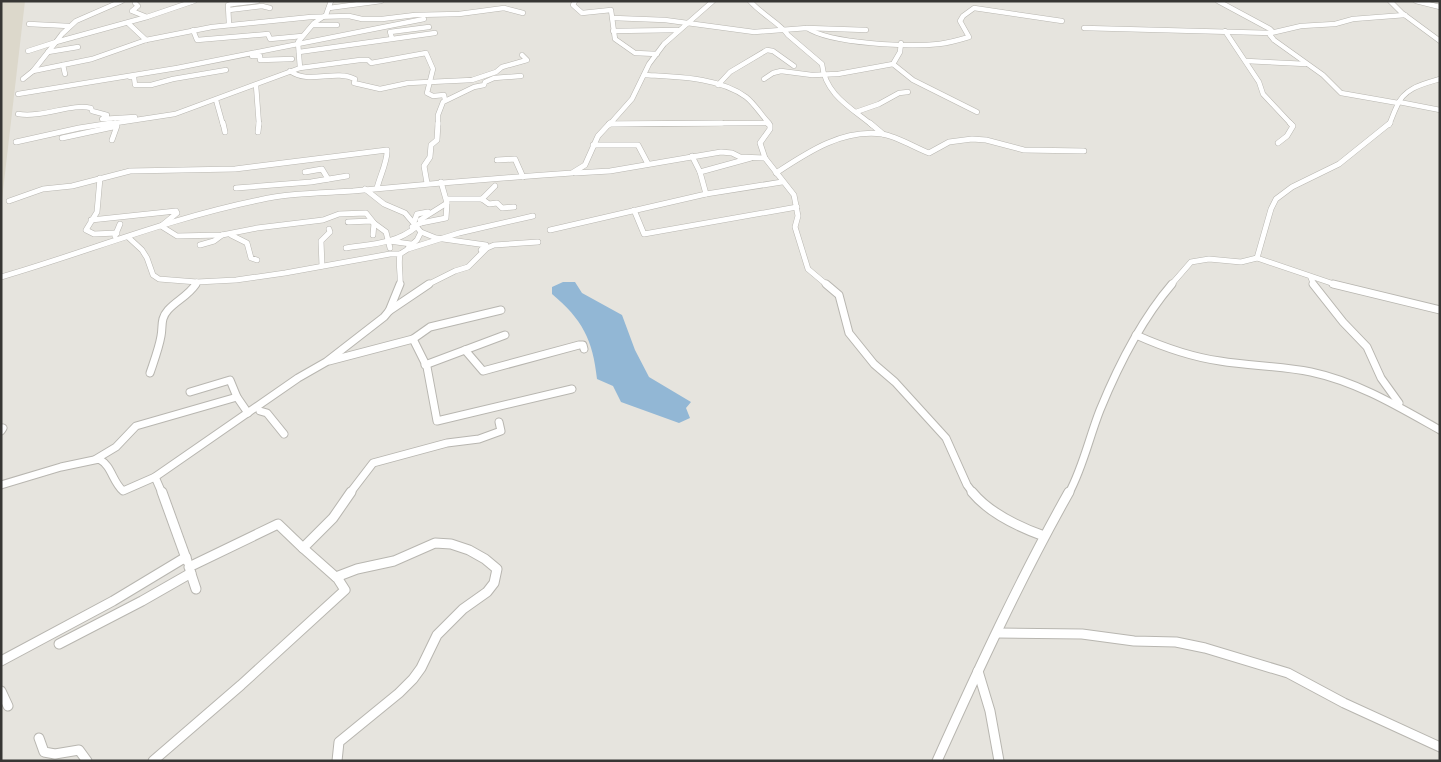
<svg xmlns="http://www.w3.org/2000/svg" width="1441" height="762" font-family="Raleway,sans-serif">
  <rect width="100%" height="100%" fill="#e6e4de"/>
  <path fill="#dcd8cb" d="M 1,1 L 25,1 L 1,208 Z"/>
  <path fill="#92b7d5" d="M 563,282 L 575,282 L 582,293 L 622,315 L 635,350 L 649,377 L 691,402 L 686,408 L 690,418 L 679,423 L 621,402 L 613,386 L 597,379 C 593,340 582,319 552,294 L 552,287 Z"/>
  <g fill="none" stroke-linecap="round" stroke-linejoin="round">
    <defs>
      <g id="street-far3">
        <path d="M 575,1 L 573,5 L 582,13 L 611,10 L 615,39 L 635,53 L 657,54"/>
        <path d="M 750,1 C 761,14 781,24 788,35 L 822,64 C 825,94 850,107 872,125"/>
        <path d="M 1218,1 L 1270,29 L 1272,31 L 1270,35 L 1274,40 L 1323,75 L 1341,93 L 1398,103"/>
        <path d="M 1390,1 L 1402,13 L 1440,41"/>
        <path d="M 1416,1 L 1440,7"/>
        <path d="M 135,3 L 138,6 L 132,11 L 147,17"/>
        <path d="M 232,4 L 257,1"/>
        <path d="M 329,8 L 381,1"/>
        <path d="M 229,10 L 262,6 L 270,8"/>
        <path d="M 613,18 L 665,20 L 754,32 L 807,28 C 831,44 909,47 939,44 C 949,43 959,40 969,37 L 960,21 L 963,16 L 974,8 L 1062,21"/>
        <path d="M 128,23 L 146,40"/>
        <path d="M 29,24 L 69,26"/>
        <path d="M 229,25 L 228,5 L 232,4 L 232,1"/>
        <path d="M 313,25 L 337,25"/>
        <path d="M 807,28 L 866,30"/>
        <path d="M 1084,28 L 1271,33"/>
        <path d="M 193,30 L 197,40 L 268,34 L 270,39 L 302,36"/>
        <path d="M 613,31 L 678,30"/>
        <path d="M 1225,31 L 1259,82 L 1263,94 L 1292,125"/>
        <path d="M 1271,33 L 1301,26 L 1335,24 L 1353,19 L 1405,15"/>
        <path d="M 392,38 L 390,32 L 429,27"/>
        <path d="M 28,51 L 56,42 L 62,34 L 76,21 L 122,1"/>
        <path d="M 48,52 L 78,47"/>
        <path d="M 299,52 L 435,33"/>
        <path d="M 252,56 L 260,56 L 260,60 L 292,59"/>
        <path d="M 1246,61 L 1306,64"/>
        <path d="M 893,64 L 913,80 L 977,112"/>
        <path d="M 63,65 L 65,74"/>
        <path d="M 300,68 L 360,60 L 368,60 L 371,63 L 426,53 L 433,69 L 427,93 L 433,96 L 444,95 L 445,100"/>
        <path d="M 33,71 L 92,59 L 146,40 L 212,27 L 311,17 L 349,16 L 362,19 L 382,19 L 415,15 L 459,14 L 504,8 L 523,13"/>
        <path d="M 290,71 C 309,85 334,69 355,79 L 354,83 L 380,89 L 408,83 L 472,80 L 496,72 L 502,67 L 527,60 L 522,55"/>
        <path d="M 644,75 C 676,77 719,77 746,97 C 755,104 761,115 769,123"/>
        <path d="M 130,77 L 134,77 L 135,85 L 151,85 L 173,79 L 226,70"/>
        <path d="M 23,79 L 33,71 L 56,42 L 147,17 L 194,1"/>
        <path d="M 764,79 L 773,73 L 781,71 L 812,75 L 838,74 L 893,64 L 900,52 L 901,43"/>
        <path d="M 256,85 L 259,125"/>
        <path d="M 718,85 L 730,72 L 767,50 L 773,51 L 794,66"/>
        <path d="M 18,94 L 177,68 L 424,19"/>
        <path d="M 216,100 L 223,125"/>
        <path d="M 1399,102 L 1440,110"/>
        <path d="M 856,112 L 879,104 L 899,93 L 908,92"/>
        <path d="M 18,114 C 43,118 72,103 91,108 L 92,111 L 107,115 L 102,119 L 135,117"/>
        <path d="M 609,124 L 767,123 L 769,125"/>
        <path d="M 103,125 L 175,114 L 300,68 L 298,42 L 314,23 L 326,15 L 331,1"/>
        <path d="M 438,125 L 438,115 L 443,102 L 474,87 L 484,85 L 485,82 L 494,78 L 521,76"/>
        <path d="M 609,125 L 632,99 L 649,64 L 664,44 L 713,1"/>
        <path d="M 1389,125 C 1392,118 1394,112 1397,106 C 1404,88 1423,84 1440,79"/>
      </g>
      <g id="street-far2">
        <path d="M 223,123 L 225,132"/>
        <path d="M 870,123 L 883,134"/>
        <path d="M 609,124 L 722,123"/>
        <path d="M 258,132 L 259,123"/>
        <path d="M 62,138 L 113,127"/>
        <path d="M 112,140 L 117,126 L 115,123"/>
        <path d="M 16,142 L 79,128 L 111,123"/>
        <path d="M 1278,143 L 1287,136 L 1293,126 L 1290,123"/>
        <path d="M 593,145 L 638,145 L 648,164"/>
        <path d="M 765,158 L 760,143 L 770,129 L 770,125 L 767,123"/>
        <path d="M 497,160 L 515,159 L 523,177"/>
        <path d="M 305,172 L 322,169 L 328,179"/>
        <path d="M 700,172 L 751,158"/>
        <path d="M 575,173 L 610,171 L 721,152 L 732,153 L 740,157 L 765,158 L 794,195 L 798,216 L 795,227 L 808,269 L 827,285"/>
        <path d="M 776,173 C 808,152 842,129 882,134 C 896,136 916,148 929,153 L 949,142 L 972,139 L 986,140 L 1024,150 L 1084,151"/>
        <path d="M 100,178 L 97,212 L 86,230 L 94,234 L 117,233"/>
        <path d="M 427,183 L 424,166 L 430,157 L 431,145 L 437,140 L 438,123"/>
        <path d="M 236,188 L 311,182 L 347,176"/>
        <path d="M 365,189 L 384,204 L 405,213 L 421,232 L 417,240 L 408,248"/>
        <path d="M 706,194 L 782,182"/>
        <path d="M 447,199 L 482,199 L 489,204 L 497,203 L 502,208 L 514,207"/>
        <path d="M 482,199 L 495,186"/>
        <path d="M 9,201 L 43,189 L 72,186 L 130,171 L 235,169 L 387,150 C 388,160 380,176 377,188"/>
        <path d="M 634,210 L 644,234 L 797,207"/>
        <path d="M 91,220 L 176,211 L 177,213 L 161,226 L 177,236 L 222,235 L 257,228 L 323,220 L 339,214 L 366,213 L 374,223 L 373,235"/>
        <path d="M 348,222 L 371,221 L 386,232 L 390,248"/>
        <path d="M 414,222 L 417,214 L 428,212"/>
        <path d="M 421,223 L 446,218 L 447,203"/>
        <path d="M 412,227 L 421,223 L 420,220 L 447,203 L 441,182"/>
        <path d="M 550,230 L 706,194 L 700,172 L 692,156"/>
        <path d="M 421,232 L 436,238 L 486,245 L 481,250"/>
        <path d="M 231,235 L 247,243 L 251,258 L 257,260"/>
        <path d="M 115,236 L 120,224"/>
        <path d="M 128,237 L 142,250 L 147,258 L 153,275 L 159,279 L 197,282 L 236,280 L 285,273 L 390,254 L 400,254"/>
        <path d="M 389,241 L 411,244"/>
        <path d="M 200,245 L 214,241 L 222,235"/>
        <path d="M 346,248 C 371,244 396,244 416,227"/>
        <path d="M 1257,258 L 1337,285"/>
        <path d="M 322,266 L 321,241 L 330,232 L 329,229"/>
        <path d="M 1,277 C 87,252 170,218 259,200 C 289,193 322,193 353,191 C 426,184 499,178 572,173 L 585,165 L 598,136 L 610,123"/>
        <path d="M 1311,278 L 1314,285"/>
        <path d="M 195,285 L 197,282"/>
        <path d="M 400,285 C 401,274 398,265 400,254 L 408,249 L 459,233 L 533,216"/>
        <path d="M 427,285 L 455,271 L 468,267 L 487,248 L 494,245 L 538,242"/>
        <path d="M 1171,285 L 1191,262 L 1209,259 L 1241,262 L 1257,258 L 1271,209 L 1276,199 L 1292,187 L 1339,164 L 1390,123"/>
      </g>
      <g id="street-far1">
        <path d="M 826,284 L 839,295 L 849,333 L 874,364 L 895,382 L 946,438 L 967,485 L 973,493"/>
        <path d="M 1313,284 L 1343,322 L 1367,347 L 1381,378 L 1399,403"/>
        <path d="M 1333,284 L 1440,310"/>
        <path d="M 389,311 L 429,284"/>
        <path d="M 1136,335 C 1163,347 1191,357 1220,361 C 1250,366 1281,366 1311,372 C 1358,382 1399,407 1440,430"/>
        <path d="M 413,339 L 430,327 L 501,310"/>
        <path d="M 465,350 L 483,371 L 579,345 L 583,345 L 584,349"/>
        <path d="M 329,361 L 413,339 L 427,367 L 437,421 L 572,389"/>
        <path d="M 425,365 L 505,335"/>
        <path d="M 150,373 C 154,361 159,348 161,336 C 163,326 160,319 168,310 C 177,300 188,296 196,284"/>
        <path d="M 190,392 L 230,380 L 237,397 L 248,413"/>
        <path d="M 260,411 L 267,413 L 284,434"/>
        <path d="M 1,431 L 3,428"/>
        <path d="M 96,459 L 116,447 L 136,426 L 237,397"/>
        <path d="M 155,477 L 162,493"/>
        <path d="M 1,485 L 61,467 L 99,459 C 112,466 112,481 123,491 L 155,477 L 298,378 L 326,362 L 384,317 L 389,311 L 400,284"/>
        <path d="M 350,493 L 373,463 L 447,443 L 479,439 L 501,431 L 499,422"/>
        <path d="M 1069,493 C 1083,467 1089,438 1100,410 C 1118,366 1141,320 1172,284"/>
      </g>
      <g id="street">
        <path d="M 162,492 L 187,561"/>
        <path d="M 972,492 C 990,514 1019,527 1044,536"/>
        <path d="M 189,567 L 278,524 L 303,548"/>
        <path d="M 190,571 L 196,589"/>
        <path d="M 336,577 L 357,569 L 394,561 L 435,543 L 451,544 L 469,550 L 485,559 L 497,569 L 494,583 L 487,592 L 463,609 L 437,635 L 421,668 L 413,679 L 399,693 L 339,742 L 337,761"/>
        <path d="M 997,633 L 1082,634 L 1134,641 L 1176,642 L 1205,648 L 1288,673 L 1344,703 L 1440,747"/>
        <path d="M 59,644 L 142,601 L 191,573"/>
        <path d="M 1,661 L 113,601 L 186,557"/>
        <path d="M 978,671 L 990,711 L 999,761"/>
        <path d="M 1,691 L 8,706"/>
        <path d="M 39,738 L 44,752 L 55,754 L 79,750 L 87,761"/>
        <path d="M 153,761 L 241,685 L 345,590 L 338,579 L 303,548 L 333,518 L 351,492"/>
        <path d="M 937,761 C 978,670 1020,579 1069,492"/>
      </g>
    </defs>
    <use href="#street-far3" stroke="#b8b6b0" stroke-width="5.5"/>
    <use href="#street-far2" stroke="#b8b6b0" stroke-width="6"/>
    <use href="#street-far1" stroke="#b8b6b0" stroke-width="9"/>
    <use href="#street" stroke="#b8b6b0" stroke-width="11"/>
    <use href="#street-far3" stroke="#fff" stroke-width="4.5"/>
    <use href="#street-far2" stroke="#fff" stroke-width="5"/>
    <use href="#street-far1" stroke="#fff" stroke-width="7"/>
    <use href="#street" stroke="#fff" stroke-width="9"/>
  </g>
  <rect width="1441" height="762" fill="none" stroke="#373634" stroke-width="5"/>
</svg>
